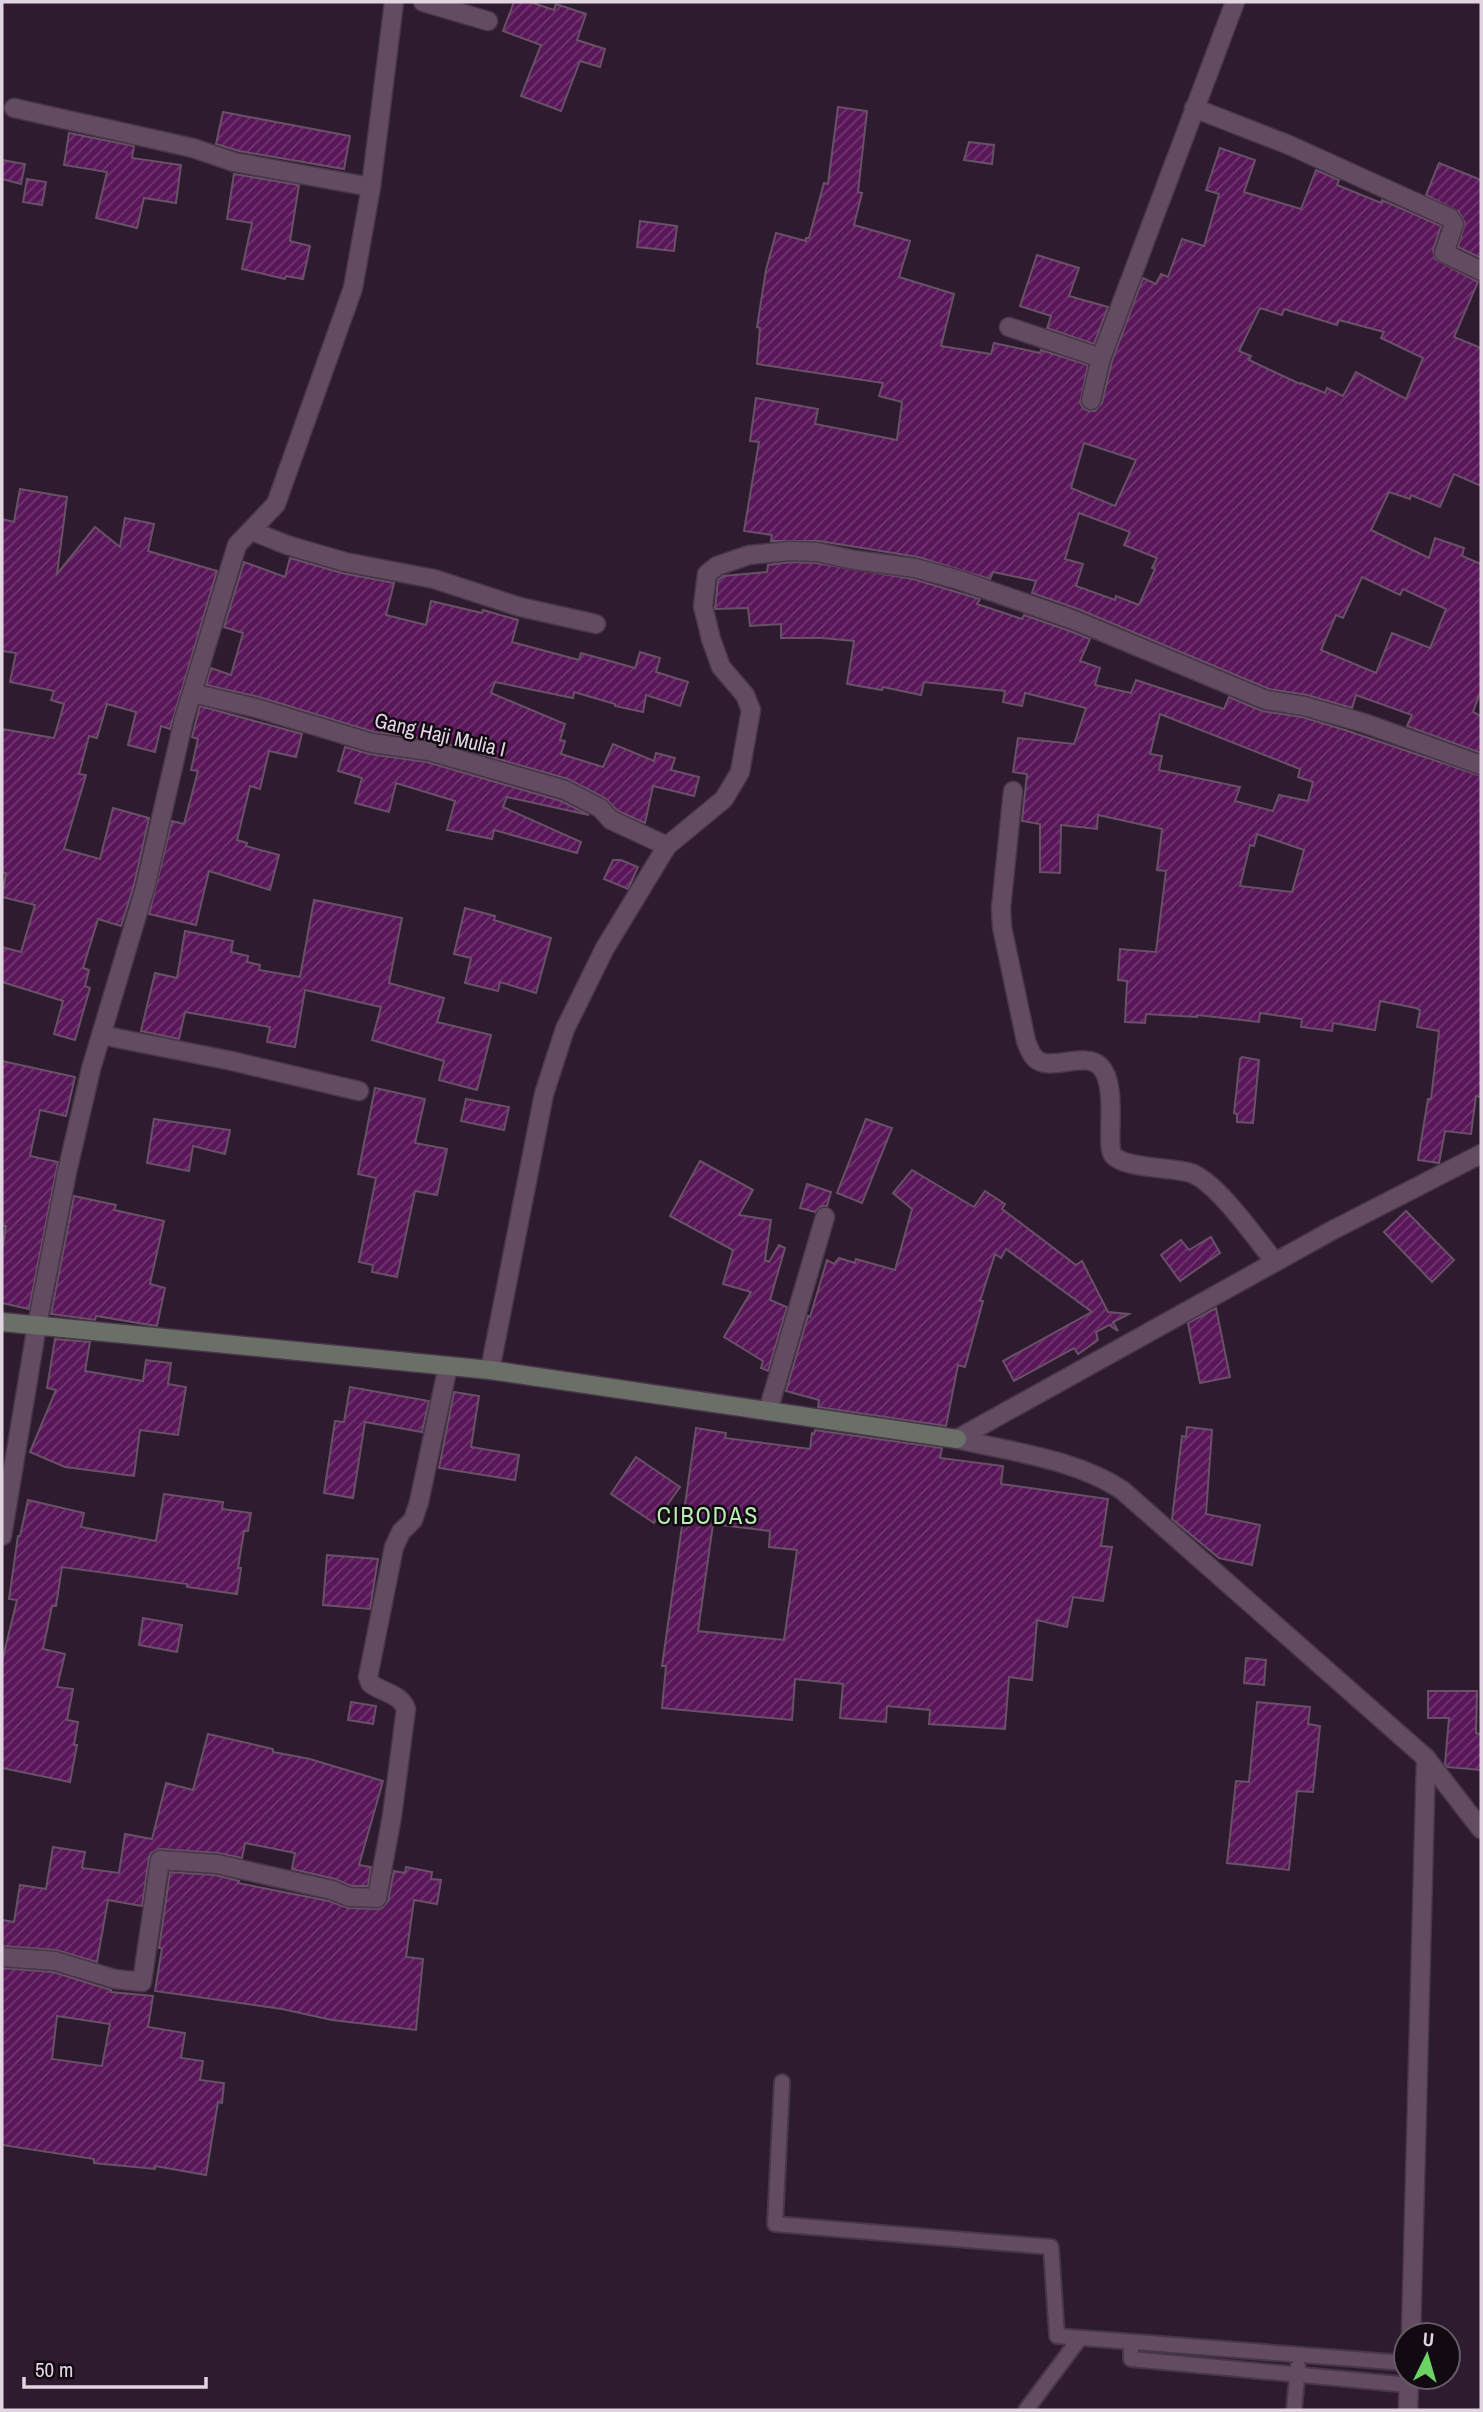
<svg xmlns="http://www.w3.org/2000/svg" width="1483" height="2412" font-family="'Archivo Narrow',sans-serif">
  <defs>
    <pattern id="building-hatch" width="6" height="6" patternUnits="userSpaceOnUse" patternTransform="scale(1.75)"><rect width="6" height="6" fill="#591759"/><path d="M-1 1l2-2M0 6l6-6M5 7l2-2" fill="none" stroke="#713871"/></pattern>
  </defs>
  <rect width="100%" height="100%" fill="#2f1b2f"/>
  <g fill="url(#building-hatch)" stroke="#685167" stroke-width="2" fill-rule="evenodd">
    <path d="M 514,2 L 530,2 L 554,10 L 556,4 L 586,14 L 577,40 L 605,49 L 600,67 L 580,61 L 561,111 L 521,96 L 541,45 L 503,31 Z"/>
    <path d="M 838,107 L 867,111 L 858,192 L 862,193 L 854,225 L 910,241 L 899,277 L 954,294 L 941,346 L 991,354 L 994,343 L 1040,353 L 1041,350 L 1088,365 L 1080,403 L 1084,409 L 1089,411 L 1095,411 L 1102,403 L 1112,361 L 1143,278 L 1156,284 L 1161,274 L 1168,277 L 1182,239 L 1204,246 L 1219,194 L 1206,190 L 1220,148 L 1255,160 L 1244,192 L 1301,209 L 1316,170 L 1339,180 L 1337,185 L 1381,203 L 1382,200 L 1441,226 L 1433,250 L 1435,259 L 1478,282 L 1454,337 L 1481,348 L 1481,486 L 1454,474 L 1440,507 L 1411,495 L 1410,499 L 1389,492 L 1371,530 L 1429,558 L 1435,538 L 1464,548 L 1462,556 L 1481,564 L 1481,690 L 1473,712 L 1481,716 L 1481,753 L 1407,726 L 1412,715 L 1356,695 L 1352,708 L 1307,695 L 1269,689 L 1078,609 L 1032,593 L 1036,581 L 993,572 L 990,579 L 918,557 L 819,541 L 771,541 L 772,535 L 744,531 L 759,442 L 750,441 L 756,398 L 818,409 L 815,424 L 897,440 L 902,402 L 879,396 L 883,383 L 757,364 L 760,328 L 757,327 L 766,270 L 776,233 L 806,241 L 806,238 L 809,238 L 824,183 L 828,184 ZM 1260,308 L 1282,315 L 1284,309 L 1337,325 L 1339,320 L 1384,332 L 1381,338 L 1423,358 L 1406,399 L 1356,372 L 1343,396 L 1327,388 L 1325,393 L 1301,383 L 1300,384 L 1249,360 L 1251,356 L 1239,351 ZM 1084,443 L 1136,460 L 1115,506 L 1071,488 ZM 1079,513 L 1130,532 L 1124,545 L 1157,558 L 1152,568 L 1155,569 L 1139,605 L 1116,596 L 1115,600 L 1076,586 L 1083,564 L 1065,559 ZM 1362,577 L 1400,595 L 1403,589 L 1446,609 L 1430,648 L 1392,633 L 1376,673 L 1321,650 L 1336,615 L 1343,618 Z"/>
    <path d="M 223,112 L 350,136 L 344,169 L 239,151 L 216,144 Z"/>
    <path d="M 69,133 L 134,146 L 132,158 L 181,165 L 176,203 L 144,198 L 137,228 L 96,218 L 107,172 L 64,165 Z"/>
    <path d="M 969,142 L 994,145 L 992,164 L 964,160 Z"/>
    <path d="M 2,160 L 25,164 L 21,184 L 2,179 Z"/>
    <path d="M 1439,163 L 1481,180 L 1481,258 L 1458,247 L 1465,223 L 1459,212 L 1426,195 Z"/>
    <path d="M 234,174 L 299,185 L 290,241 L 310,246 L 303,279 L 286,276 L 285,279 L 242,269 L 252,223 L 227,219 Z"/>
    <path d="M 27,179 L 46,182 L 42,205 L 23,202 Z"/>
    <path d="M 640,221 L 677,226 L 674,251 L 637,247 Z"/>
    <path d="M 1037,255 L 1079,268 L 1069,296 L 1108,307 L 1094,344 L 1047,328 L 1051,316 L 1020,306 Z"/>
    <path d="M 20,489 L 67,497 L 57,574 L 95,527 L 120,547 L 125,518 L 154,524 L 148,551 L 217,571 L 170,729 L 161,726 L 155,752 L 128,745 L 136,712 L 107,704 L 97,738 L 89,736 L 79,774 L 86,775 L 64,849 L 100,859 L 113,808 L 149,818 L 134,885 L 121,926 L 98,919 L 83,968 L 89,970 L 85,986 L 90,988 L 75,1040 L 54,1034 L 63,1001 L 2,982 L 2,947 L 21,952 L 35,905 L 2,897 L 6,873 L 2,872 L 2,729 L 54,738 L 64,704 L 51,700 L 54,691 L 10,682 L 16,653 L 2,651 L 2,519 L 14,522 Z"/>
    <path d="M 290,558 L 342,573 L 394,583 L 386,615 L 426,625 L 431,601 L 482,613 L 483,610 L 518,620 L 512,642 L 579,660 L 581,653 L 635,668 L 640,652 L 660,658 L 656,672 L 688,682 L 680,706 L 646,695 L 643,712 L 615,706 L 615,704 L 574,692 L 573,698 L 495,682 L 491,693 L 565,724 L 560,740 L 565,741 L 561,754 L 603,767 L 613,744 L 654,761 L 656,753 L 675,758 L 671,770 L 699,777 L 694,796 L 653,786 L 645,823 L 618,811 L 605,798 L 568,779 L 432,740 L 374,732 L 259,697 L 206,685 L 211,668 L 231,675 L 243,633 L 224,627 L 244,562 L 285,577 Z"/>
    <path d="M 790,562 L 816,563 L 913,579 L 980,599 L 977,604 L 1022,619 L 1024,615 L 1070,631 L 1090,639 L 1080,661 L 1100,668 L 1095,685 L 1131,693 L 1136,680 L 1224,709 L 1229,697 L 1262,711 L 1302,717 L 1345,730 L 1481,776 L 1481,1097 L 1476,1096 L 1471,1134 L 1445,1131 L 1439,1163 L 1418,1160 L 1428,1099 L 1431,1099 L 1439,1031 L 1417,1027 L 1420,1010 L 1416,1008 L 1380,1001 L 1375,1030 L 1333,1023 L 1332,1031 L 1301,1027 L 1302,1019 L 1260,1013 L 1259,1022 L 1197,1015 L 1197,1017 L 1146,1014 L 1145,1023 L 1125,1022 L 1127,981 L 1118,980 L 1120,949 L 1156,952 L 1166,871 L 1157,870 L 1162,829 L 1098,815 L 1097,829 L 1061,825 L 1060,873 L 1040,872 L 1040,824 L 1022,821 L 1027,774 L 1013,772 L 1018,738 L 1074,744 L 1086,708 L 1025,693 L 1022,706 L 1003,702 L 1005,691 L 924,682 L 921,695 L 883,687 L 882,690 L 847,684 L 854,641 L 822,638 L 781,638 L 781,624 L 750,626 L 748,608 L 715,609 L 718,580 L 723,576 L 767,572 L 768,565 ZM 1160,714 L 1300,769 L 1298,777 L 1313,782 L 1308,801 L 1279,795 L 1273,811 L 1235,801 L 1240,787 L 1159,770 L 1162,756 L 1150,754 ZM 1257,834 L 1304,850 L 1292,892 L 1240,886 L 1250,845 L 1254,846 Z"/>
    <path d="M 200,706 L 302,734 L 296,757 L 269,751 L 260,789 L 250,786 L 237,840 L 247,843 L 246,846 L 279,855 L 270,890 L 209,871 L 196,925 L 149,914 L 172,821 L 184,824 L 198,771 L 191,770 L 198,739 L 192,737 Z"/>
    <path d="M 345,747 L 370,754 L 427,762 L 561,801 L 589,815 L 507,797 L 503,807 L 581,842 L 577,853 L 494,830 L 492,839 L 447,830 L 455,801 L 396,783 L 389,812 L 355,803 L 362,778 L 338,771 Z"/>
    <path d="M 613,860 L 621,860 L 638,867 L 628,889 L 604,879 Z"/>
    <path d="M 314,900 L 402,918 L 389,983 L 444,998 L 437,1022 L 491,1035 L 477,1090 L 439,1080 L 444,1061 L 372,1040 L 381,1007 L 305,990 L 295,1047 L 267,1042 L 270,1027 L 185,1012 L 179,1039 L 141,1031 L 155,973 L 177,978 L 185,931 L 233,941 L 231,952 L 248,956 L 247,962 L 260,965 L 259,970 L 300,977 Z"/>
    <path d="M 465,908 L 495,916 L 494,920 L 551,938 L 536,993 L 500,982 L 498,991 L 465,983 L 471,958 L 454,954 Z"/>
    <path d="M 1242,1057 L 1259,1060 L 1253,1123 L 1237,1122 L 1237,1114 L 1234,1113 L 1240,1059 Z"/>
    <path d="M 2,1061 L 75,1077 L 66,1116 L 40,1110 L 30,1156 L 58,1162 L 29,1309 L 2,1303 L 2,1251 L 6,1226 L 2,1226 Z"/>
    <path d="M 375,1088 L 425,1099 L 415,1143 L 447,1149 L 437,1195 L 415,1191 L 397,1277 L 372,1272 L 373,1265 L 359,1262 L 376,1178 L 358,1174 Z"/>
    <path d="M 466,1099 L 509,1107 L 504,1130 L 461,1121 Z"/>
    <path d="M 154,1119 L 230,1130 L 225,1154 L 193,1146 L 189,1171 L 147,1163 Z"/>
    <path d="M 866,1119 L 892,1128 L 862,1203 L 837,1193 Z"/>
    <path d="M 700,1161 L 753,1190 L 739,1215 L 771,1220 L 765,1260 L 769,1262 L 779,1245 L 785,1248 L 770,1300 L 787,1307 L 768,1371 L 761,1368 L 763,1361 L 724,1337 L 751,1292 L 723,1284 L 733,1250 L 670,1216 Z"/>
    <path d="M 912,1170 L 974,1207 L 985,1191 L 1005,1204 L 1002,1209 L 1076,1265 L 1082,1261 L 1108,1312 L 1129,1314 L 1113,1322 L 1118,1331 L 1109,1325 L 1096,1332 L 1098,1340 L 1078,1354 L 1074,1348 L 1014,1381 L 1003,1361 L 1092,1312 L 1006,1249 L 1001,1258 L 995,1254 L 980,1301 L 983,1301 L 965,1367 L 958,1365 L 946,1426 L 818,1407 L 819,1400 L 786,1391 L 808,1316 L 810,1317 L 827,1260 L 834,1264 L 839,1258 L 855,1263 L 856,1259 L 895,1270 L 912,1209 L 893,1193 Z"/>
    <path d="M 807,1184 L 831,1192 L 827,1206 L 822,1206 L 815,1212 L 800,1208 Z"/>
    <path d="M 74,1196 L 116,1205 L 114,1210 L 164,1221 L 150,1284 L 165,1288 L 157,1326 L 96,1316 L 95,1320 L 51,1314 Z"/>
    <path d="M 1406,1211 L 1454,1260 L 1432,1282 L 1384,1232 Z"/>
    <path d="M 1211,1237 L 1220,1253 L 1180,1281 L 1161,1255 L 1181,1240 L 1189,1250 Z"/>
    <path d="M 1216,1308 L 1230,1377 L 1200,1383 L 1188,1323 Z"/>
    <path d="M 55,1339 L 90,1342 L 85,1371 L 143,1381 L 146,1360 L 171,1363 L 168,1384 L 186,1387 L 178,1435 L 140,1430 L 134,1476 L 65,1467 L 30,1452 L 56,1390 L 47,1388 Z"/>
    <path d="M 350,1387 L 429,1401 L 422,1432 L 365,1422 L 353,1498 L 324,1493 L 335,1421 L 344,1422 Z"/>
    <path d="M 454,1392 L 479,1396 L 471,1447 L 519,1455 L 515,1480 L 439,1468 Z"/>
    <path d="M 1187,1427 L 1212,1430 L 1206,1514 L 1260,1525 L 1252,1565 L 1219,1558 L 1172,1519 L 1182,1436 L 1186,1437 Z"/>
    <path d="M 696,1428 L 726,1433 L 725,1438 L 810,1449 L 812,1433 L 814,1434 L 815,1430 L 942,1448 L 940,1458 L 1003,1466 L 1001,1484 L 1108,1499 L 1101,1546 L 1112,1547 L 1103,1601 L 1073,1597 L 1067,1627 L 1037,1620 L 1032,1680 L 1009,1677 L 1005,1729 L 929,1724 L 930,1710 L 887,1706 L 886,1722 L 840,1718 L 843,1684 L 795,1679 L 792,1720 L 662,1708 L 666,1666 L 662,1666 ZM 713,1524 L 770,1531 L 769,1547 L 797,1550 L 784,1640 L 698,1631 Z"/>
    <path d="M 636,1457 L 680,1487 L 654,1523 L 611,1494 Z"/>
    <path d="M 164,1494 L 223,1502 L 222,1509 L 251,1513 L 248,1531 L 244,1531 L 238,1568 L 241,1568 L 237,1594 L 187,1587 L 187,1584 L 62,1567 L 56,1606 L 52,1606 L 43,1649 L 65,1654 L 57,1687 L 73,1689 L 67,1720 L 78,1722 L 74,1745 L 77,1745 L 70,1782 L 2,1768 L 2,1661 L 17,1600 L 9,1599 L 18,1536 L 20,1536 L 28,1500 L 84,1513 L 81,1527 L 156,1541 Z"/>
    <path d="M 327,1555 L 378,1559 L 370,1609 L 323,1605 Z"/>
    <path d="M 143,1618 L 182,1625 L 177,1652 L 139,1645 Z"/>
    <path d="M 1246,1658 L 1266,1660 L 1264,1685 L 1244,1683 Z"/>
    <path d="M 1428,1691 L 1477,1691 L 1476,1733 L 1481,1734 L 1481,1770 L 1447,1767 L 1445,1764 L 1449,1718 L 1428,1718 Z"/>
    <path d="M 351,1702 L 376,1706 L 373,1724 L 348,1720 Z"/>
    <path d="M 1257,1702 L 1310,1707 L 1308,1724 L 1320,1726 L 1313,1792 L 1297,1791 L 1289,1870 L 1227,1863 L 1236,1781 L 1249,1782 Z"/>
    <path d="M 208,1734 L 273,1749 L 273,1752 L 310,1759 L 383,1781 L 359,1865 L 371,1867 L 368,1886 L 351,1886 L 335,1879 L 292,1869 L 295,1853 L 245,1843 L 242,1858 L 218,1853 L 160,1849 L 151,1853 L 149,1858 L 142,1906 L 108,1900 L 97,1962 L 56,1950 L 2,1946 L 2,1920 L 14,1922 L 20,1885 L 46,1889 L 53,1847 L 85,1852 L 82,1868 L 119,1873 L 125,1834 L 152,1839 L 166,1783 L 193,1790 Z"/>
    <path d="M 406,1867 L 432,1872 L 431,1879 L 441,1880 L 437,1904 L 414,1900 L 406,1957 L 423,1959 L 416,2030 L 332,2020 L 282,2009 L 155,1991 L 162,1948 L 159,1948 L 170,1872 L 215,1875 L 239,1881 L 238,1883 L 329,1901 L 348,1908 L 377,1909 L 382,1908 L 388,1901 L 394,1871 L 405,1873 Z"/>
    <path d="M 2,1968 L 53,1972 L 111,1990 L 111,1992 L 153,1996 L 148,2027 L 185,2033 L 181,2058 L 203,2061 L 200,2080 L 224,2083 L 222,2103 L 218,2102 L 206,2175 L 155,2166 L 155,2169 L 94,2163 L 94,2159 L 2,2145 ZM 57,2016 L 110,2024 L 102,2066 L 52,2059 Z"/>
  </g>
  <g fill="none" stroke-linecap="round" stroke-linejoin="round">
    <defs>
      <g id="service">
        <path d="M 782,2082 L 775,2224 L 1051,2247 L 1057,2336 L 1406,2363"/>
        <path d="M 1131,2342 L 1131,2359 L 1409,2385"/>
        <path d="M 1026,2410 L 1080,2338"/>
        <path d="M 1294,2410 L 1298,2367"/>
      </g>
      <g id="minor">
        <path d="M 423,2 L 488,21"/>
        <path d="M 14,108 L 193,148 L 234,162 L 371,187"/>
        <path d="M 1194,108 L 1289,145 L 1450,218 L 1454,224 L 1444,253 L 1481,271"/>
        <path d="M 1009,327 L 1101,358"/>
        <path d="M 1091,400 L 1101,358 L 1235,2"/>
        <path d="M 252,531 L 287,545 L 345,562 L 434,579 L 520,607 L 596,624"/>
        <path d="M 192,693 L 256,708 L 372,743 L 429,751 L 565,790 L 600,808 L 611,820 L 667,846"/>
        <path d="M 1013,791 L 1001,908 L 1002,927 L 1026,1041 C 1028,1046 1030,1052 1033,1056 C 1047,1075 1083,1050 1100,1066 C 1119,1085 1105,1144 1113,1155 C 1124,1169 1172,1167 1191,1173 C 1217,1182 1257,1240 1275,1262"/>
        <path d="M 101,1035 L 232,1061 L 359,1091"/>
        <path d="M 490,1370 L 544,1094 L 565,1029 L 605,948 L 667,846 L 724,799 L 740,772 L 751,710 L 745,695 L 721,667 L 711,639 L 703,606 L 707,574 L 717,566 L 749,555 L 790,551 L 817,552 L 855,560 L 915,568 L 959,580 L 1074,620 L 1266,700 L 1304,706 L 1364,723 L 1481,765"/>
        <path d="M 768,1411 L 825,1217"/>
        <path d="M 957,1439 L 1331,1231 L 1481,1154"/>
        <path d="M 2,1536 L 37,1325 L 67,1172 L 91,1069 L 145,888 L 184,719 L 237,545 L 276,504 L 353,288 L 371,187 L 394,2"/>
        <path d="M 2,1957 L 55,1961 L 115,1979 L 142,1982 L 160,1860 L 217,1864 L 332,1890 L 349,1897 L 377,1898 L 392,1816 L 406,1709 C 400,1693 382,1693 370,1683 L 368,1677 L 394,1547 L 401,1532 L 413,1520 L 419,1502 L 448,1366"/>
        <path d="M 1411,2335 L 1426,1758"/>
        <path d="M 1408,2410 L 1409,2377"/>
      </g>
      <path id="tertiary" d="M 957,1439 C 1012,1452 1075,1459 1122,1490 L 1426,1758 L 1481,1829"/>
      <path id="secondary" d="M 2,1322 L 490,1370 L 957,1439"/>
    </defs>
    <use href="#service" stroke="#483748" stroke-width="18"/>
    <use href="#minor" stroke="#483748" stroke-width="21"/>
    <use href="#tertiary" stroke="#483748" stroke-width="21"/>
    <use href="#secondary" stroke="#483748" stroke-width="21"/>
    <use href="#service" stroke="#634c62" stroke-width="14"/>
    <use href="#minor" stroke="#634c62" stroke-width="18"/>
    <use href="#tertiary" stroke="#634c62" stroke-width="18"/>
    <use href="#secondary" stroke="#6a7068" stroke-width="18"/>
  </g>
  <g text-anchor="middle" stroke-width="5" stroke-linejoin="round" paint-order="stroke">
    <g font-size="21" fill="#e2d5e2" stroke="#120912">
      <text transform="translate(440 735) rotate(13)" y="7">Gang Haji Mulia I</text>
    </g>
    <g font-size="24" letter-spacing="2" fill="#b6edb0" stroke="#120912">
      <text x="708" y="1524">CIBODAS</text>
    </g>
  </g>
  <rect width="1483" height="2412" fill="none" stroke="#e2d5e2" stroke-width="7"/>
  <g transform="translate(1427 2356) rotate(5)"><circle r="33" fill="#120912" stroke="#655b65" stroke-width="2"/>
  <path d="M0-5L12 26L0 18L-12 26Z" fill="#6ad363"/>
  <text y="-10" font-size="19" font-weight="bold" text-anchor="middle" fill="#e2d5e2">U</text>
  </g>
  <path d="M24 2377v10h182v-10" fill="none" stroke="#e2d5e2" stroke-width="3.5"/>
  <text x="35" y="2377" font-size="21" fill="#e2d5e2" stroke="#120912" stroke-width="5" paint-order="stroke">50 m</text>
</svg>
